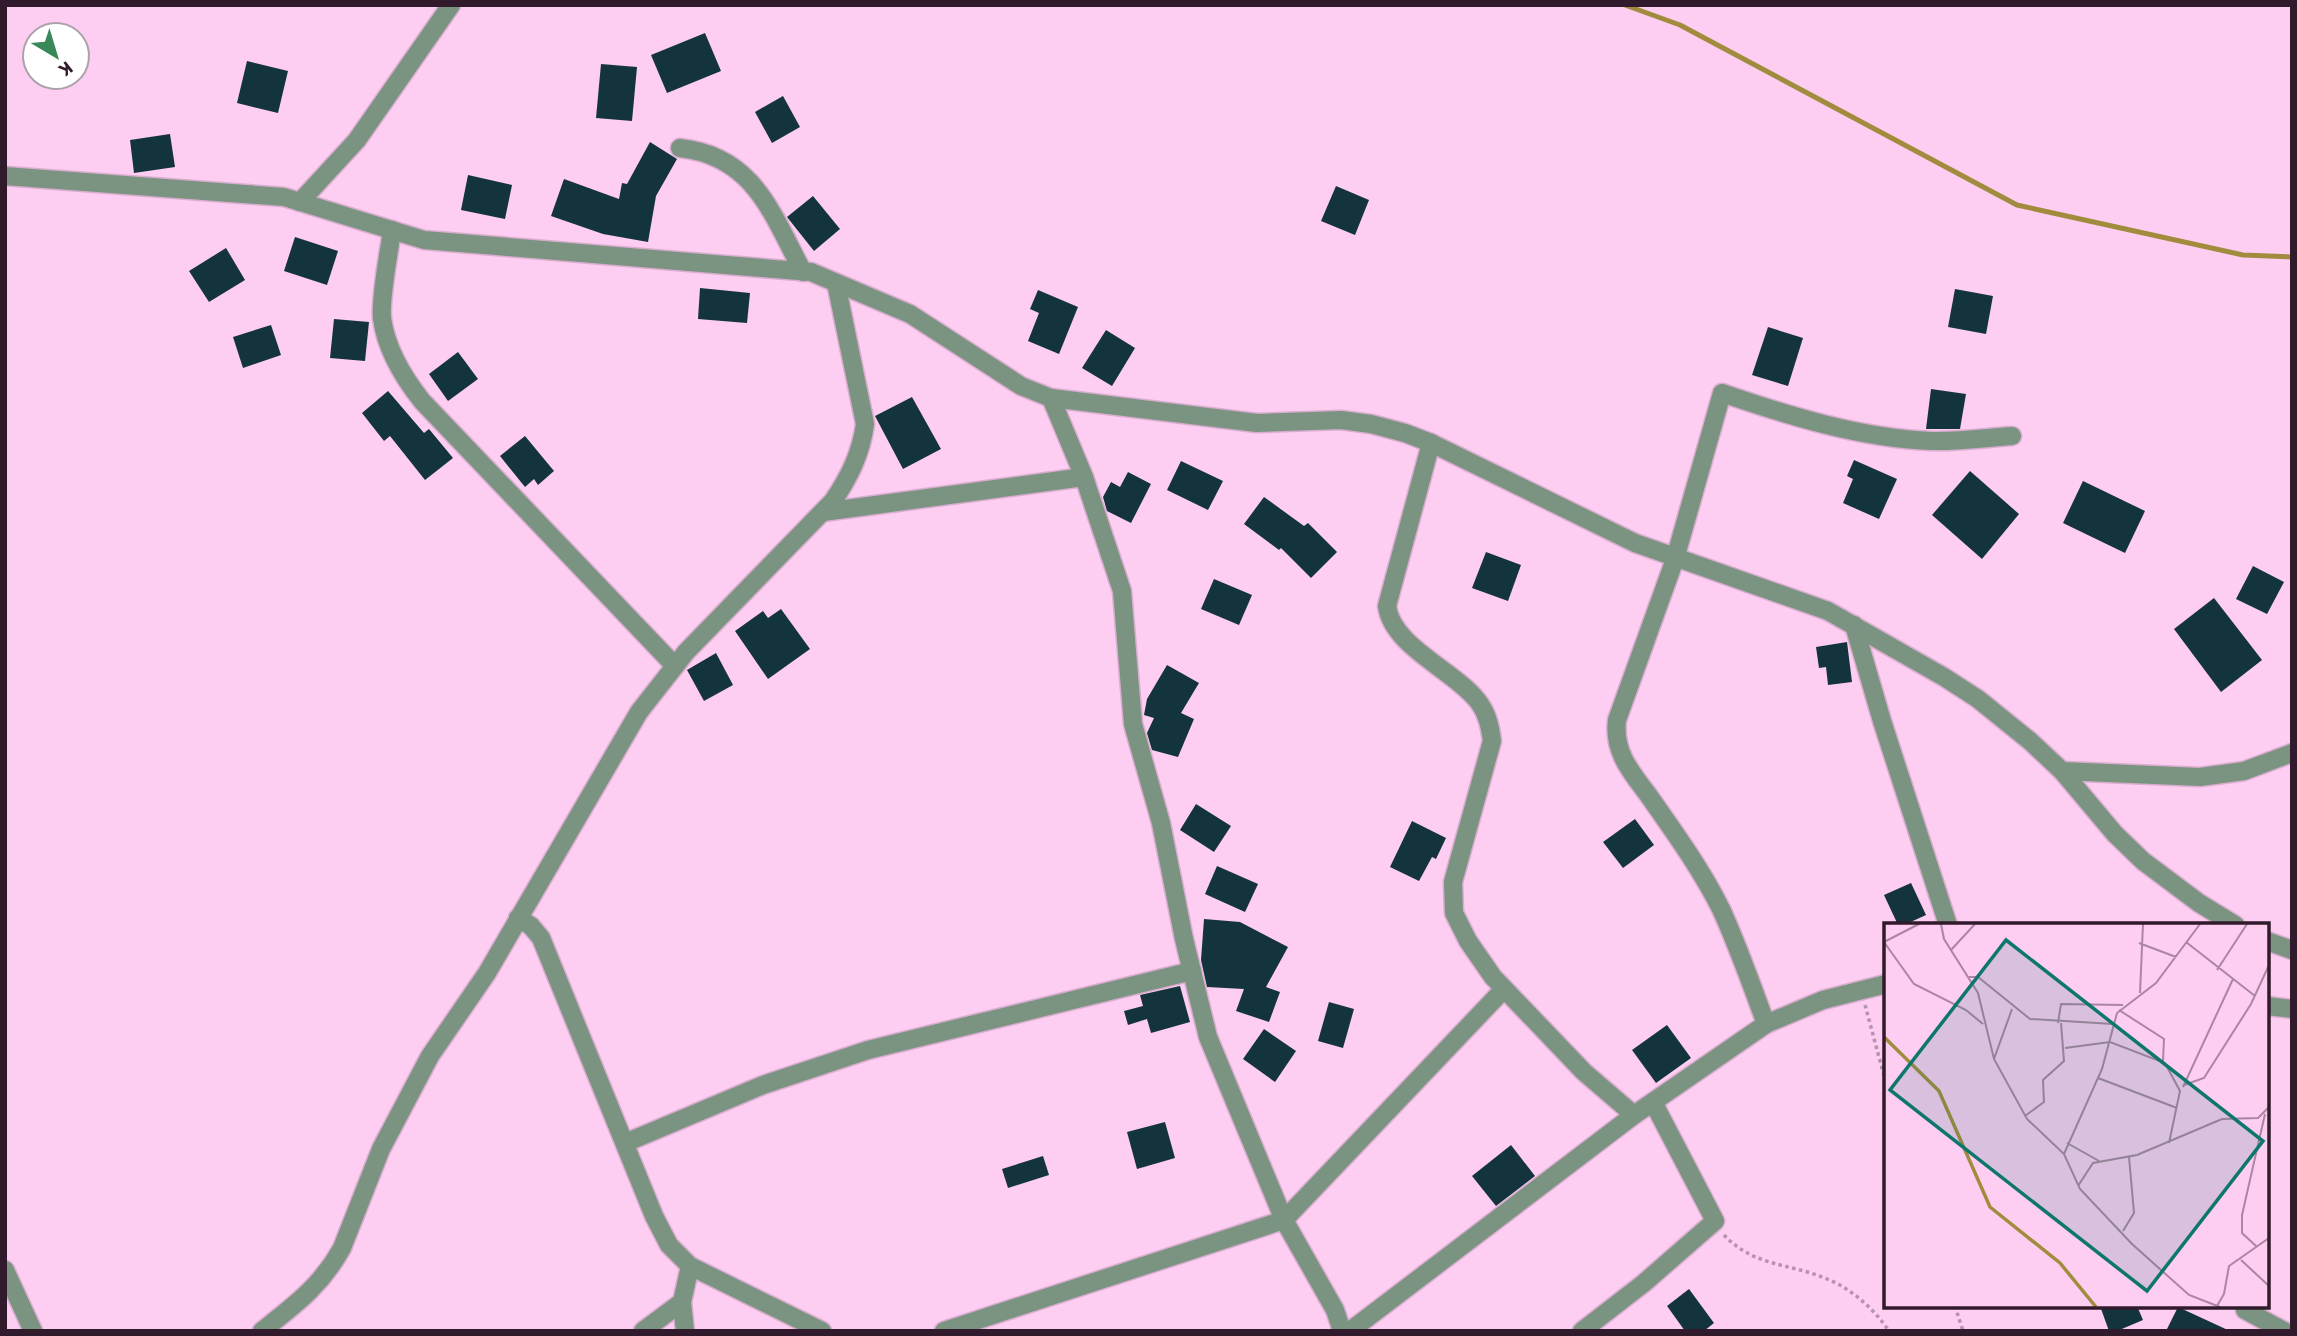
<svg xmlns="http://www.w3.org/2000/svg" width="2297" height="1336" font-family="'Source Sans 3',sans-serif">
  <rect width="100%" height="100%" fill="#fdcdf2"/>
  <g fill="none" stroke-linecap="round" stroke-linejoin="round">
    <path stroke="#a18c3e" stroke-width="5" d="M 1625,5 L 1680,25 L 2017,205 L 2243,255 L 2292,257"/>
  </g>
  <g fill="#13343c">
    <path d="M 705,33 L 721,71 L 667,93 L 651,55 Z"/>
    <path d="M 247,61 L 288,71 L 278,113 L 237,103 Z"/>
    <path d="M 601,64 L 637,67 L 632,121 L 596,118 Z"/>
    <path d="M 783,96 L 800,127 L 772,143 L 755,112 Z"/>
    <path d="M 170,134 L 175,167 L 134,173 L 130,140 Z"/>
    <path d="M 650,142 L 677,159 L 656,196 L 648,242 L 603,234 L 551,216 L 564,179 L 619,199 L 622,183 L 627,184 Z"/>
    <path d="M 468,175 L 512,185 L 505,219 L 461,210 Z"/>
    <path d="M 1336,186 L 1369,200 L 1355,235 L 1321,221 Z"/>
    <path d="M 813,196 L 840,229 L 814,251 L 787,217 Z"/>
    <path d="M 295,237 L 338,251 L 327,285 L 284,271 Z"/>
    <path d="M 226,248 L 245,280 L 209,302 L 189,271 Z"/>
    <path d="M 700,288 L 750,293 L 747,323 L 698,319 Z"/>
    <path d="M 1955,289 L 1993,296 L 1986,334 L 1948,327 Z"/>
    <path d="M 1038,290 L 1078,307 L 1059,354 L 1028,341 L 1039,313 L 1030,309 Z"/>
    <path d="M 334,319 L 369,322 L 365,361 L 330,358 Z"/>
    <path d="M 271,325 L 281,355 L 243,368 L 233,337 Z"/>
    <path d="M 1768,327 L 1803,338 L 1788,386 L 1752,375 Z"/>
    <path d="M 1106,330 L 1135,348 L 1112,386 L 1082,368 Z"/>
    <path d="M 458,352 L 478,379 L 448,401 L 429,374 Z"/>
    <path d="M 1931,389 L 1966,394 L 1960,429 L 1926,429 Z"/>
    <path d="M 388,391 L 424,433 L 429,429 L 453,458 L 425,480 L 390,436 L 384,441 L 362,413 Z"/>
    <path d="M 912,397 L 941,449 L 903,469 L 875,416 Z"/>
    <path d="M 525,436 L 554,471 L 538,485 L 534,479 L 525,487 L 500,456 Z"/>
    <path d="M 1854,460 L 1897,479 L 1879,519 L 1843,503 L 1853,479 L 1847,476 Z"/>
    <path d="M 1181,461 L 1223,481 L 1208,510 L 1167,490 Z"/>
    <path d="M 1970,471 L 2019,514 L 1982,559 L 1932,515 Z"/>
    <path d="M 1128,472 L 1151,484 L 1131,523 L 1107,511 L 1103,497 L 1111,482 L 1120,487 Z"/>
    <path d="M 2083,481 L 2145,511 L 2125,553 L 2063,523 Z"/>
    <path d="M 1264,497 L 1304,526 L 1308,523 L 1337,552 L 1311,578 L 1281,548 L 1279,550 L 1244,524 Z"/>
    <path d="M 1486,552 L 1521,565 L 1508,601 L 1472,588 Z"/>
    <path d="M 2253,566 L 2284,582 L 2267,614 L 2236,599 Z"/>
    <path d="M 1214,579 L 1252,595 L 1239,625 L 1201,609 Z"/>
    <path d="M 2214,598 L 2262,660 L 2221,692 L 2174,629 Z"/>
    <path d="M 781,609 L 810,649 L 768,679 L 735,631 L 763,611 L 768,618 Z"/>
    <path d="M 1847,642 L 1852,682 L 1828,685 L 1826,667 L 1819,668 L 1816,647 Z"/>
    <path d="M 716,653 L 733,685 L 704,701 L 687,670 Z"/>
    <path d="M 1167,665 L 1199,683 L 1181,713 L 1194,719 L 1178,757 L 1152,750 L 1147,733 L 1154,718 L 1144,715 L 1147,699 Z"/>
    <path d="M 1196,804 L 1231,826 L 1214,852 L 1180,830 Z"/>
    <path d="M 1635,819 L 1654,845 L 1623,868 L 1603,842 Z"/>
    <path d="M 1412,821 L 1446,838 L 1436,859 L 1432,857 L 1419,881 L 1390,867 Z"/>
    <path d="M 1217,866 L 1258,884 L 1245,912 L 1205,894 Z"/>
    <path d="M 1911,883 L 1926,915 L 1904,925 L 1898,925 L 1884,895 Z"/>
    <path d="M 1204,919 L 1240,922 L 1288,947 L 1266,987 L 1280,992 L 1269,1022 L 1236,1011 L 1244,989 L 1207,987 L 1201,960 Z"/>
    <path d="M 1180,986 L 1190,1022 L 1151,1033 L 1147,1019 L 1128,1025 L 1124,1011 L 1143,1006 L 1140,995 Z"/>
    <path d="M 1329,1002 L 1354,1009 L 1343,1048 L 1318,1041 Z"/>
    <path d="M 1667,1025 L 1691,1058 L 1656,1083 L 1632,1050 Z"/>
    <path d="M 1264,1029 L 1296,1051 L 1275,1082 L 1243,1059 Z"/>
    <path d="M 1165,1122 L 1175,1158 L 1137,1169 L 1127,1132 Z"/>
    <path d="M 1511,1145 L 1535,1176 L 1496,1206 L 1472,1176 Z"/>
    <path d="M 1043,1156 L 1049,1175 L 1008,1188 L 1002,1169 Z"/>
    <path d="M 1689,1289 L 1714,1323 L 1704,1331 L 1685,1331 L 1667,1306 Z"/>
    <path d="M 2100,1306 L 2137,1306 L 2143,1320 L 2117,1331 L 2109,1331 Z"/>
    <path d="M 2178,1307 L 2230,1331 L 2166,1331 Z"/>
  </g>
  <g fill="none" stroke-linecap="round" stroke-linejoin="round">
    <defs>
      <g id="minor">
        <path d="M 680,148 C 754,156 772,214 803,272"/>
        <path d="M 5,176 L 284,197 L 424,240 L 811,272 L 910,314 L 1021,386 L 1051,398 L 1257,423 L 1341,420 L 1371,424 L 1405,433 L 1431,443 L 1635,543 L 1828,611 L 1944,677 L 1978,699 L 2030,741 L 2062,771 L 2115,834 L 2143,861 L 2199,903 L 2235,925"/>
        <path d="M 300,202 L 357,140 L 451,5"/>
        <path d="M 392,230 C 389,254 380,296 382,318 C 386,349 403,377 422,401 L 675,666"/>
        <path d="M 1051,398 L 1084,477 L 1122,591 L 1133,724 L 1161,823 L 1184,939 L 1208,1037 L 1284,1220 L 1335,1310 L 1342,1331"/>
        <path d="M 1431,443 L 1387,606 C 1392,646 1453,670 1477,700 C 1487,712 1490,726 1492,741 L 1453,882 L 1454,913 L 1468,941 L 1493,977 L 1584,1072 L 1634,1115"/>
        <path d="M 823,512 L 1084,477"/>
        <path d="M 1854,625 L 1882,721 L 1948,925"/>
        <path d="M 2062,771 L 2200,777 L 2244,771 L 2292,753"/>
        <path d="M 518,918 L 531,926 L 541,938 L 654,1216 L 669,1245 L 690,1266 L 822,1331"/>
        <path d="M 2267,941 L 2292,950"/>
        <path d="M 2267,1006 L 2292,1009"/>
        <path d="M 1766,1024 C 1752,986 1738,946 1721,909 C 1701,869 1675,833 1649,796 C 1631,772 1613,752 1617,720 L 1675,559 L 1722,393 C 1789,416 1860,438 1931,441 C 1958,442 1985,438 2012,436"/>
        <path d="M 625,1143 L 763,1085 L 868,1050 L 1192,971"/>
        <path d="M 5,1270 L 33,1331"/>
        <path d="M 2245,1310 L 2284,1331"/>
        <path d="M 262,1331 C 296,1304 321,1286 342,1248 L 381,1149 L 430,1056 L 487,973 L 639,712 L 686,652 L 833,501 C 850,476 861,453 865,424 L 836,283"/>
        <path d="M 643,1331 L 682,1302"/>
        <path d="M 685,1331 L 682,1302 L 690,1266"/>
        <path d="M 944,1331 L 1284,1220 L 1504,989"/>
        <path d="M 1350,1331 L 1634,1115 L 1766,1024 L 1823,1000 L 1886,984"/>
        <path d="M 1582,1331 L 1644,1283 L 1715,1221 L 1653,1102"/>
      </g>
    </defs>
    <use href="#minor" stroke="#d8adce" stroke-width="21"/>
    <g stroke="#b891af" stroke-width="3.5" stroke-dasharray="3.5 3.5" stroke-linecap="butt">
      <path d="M 1865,1005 L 1886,1083"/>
      <path d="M 1724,1235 C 1754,1267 1790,1263 1827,1279 C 1852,1289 1874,1309 1889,1331"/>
      <path d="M 1955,1306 L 1963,1331"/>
    </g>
    <use href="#minor" stroke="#7a9481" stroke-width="18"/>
  </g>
  <g transform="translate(1884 923)">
    <rect width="385" height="385" fill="#fdcdf2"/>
    <path fill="none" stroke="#a18c3e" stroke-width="3.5" d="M 0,114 L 55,168 L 106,284 L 176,340 L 212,384"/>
    <path fill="none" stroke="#ab85a2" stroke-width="2" d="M 57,1 L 60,16 L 94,70 L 110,136 L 143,196 L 180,231 L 196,266 L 248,321 L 305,372 L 336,384M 0,19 L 30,61 L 82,87 L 99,101M 0,19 L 35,1M 302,19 L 371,73M 255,20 L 292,34M 67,27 L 91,1M 333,47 L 363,1M 85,54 L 94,54 L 146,96 L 229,101M 256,70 L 259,1M 235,87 L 280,116 L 279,138M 174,100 L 177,81 L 239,82M 181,125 L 226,119 L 281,140 L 296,168 L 285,220M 110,136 L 128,86M 214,155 L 293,185M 300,162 L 320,155 L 367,81 L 385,42M 299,164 L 349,56M 141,193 L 160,179 L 159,157 L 180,138 L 177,100M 183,220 L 215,238M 180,231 L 218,146 L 233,90 L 272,60 L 316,1M 194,263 L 209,240 L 253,232 L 338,196 L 374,195 L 385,184M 239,308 L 250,290 L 245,234M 372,323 L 358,310 L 358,292 L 381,191M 357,337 L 385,363M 333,383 L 340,371 L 345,343 L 385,315"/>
    <path fill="#0f766e" fill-opacity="0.15" stroke="#0f766e" stroke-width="3.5" d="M 122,17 L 379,218 L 263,368 L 6,167 Z"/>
    <rect width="385" height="385" fill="none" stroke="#301a2b" stroke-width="3.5"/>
  </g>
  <rect width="2297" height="1336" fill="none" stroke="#301a2b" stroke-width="14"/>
  <g transform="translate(56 56) rotate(142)"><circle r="33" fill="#ffffff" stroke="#aca3aa" stroke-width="2"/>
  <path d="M0-5L12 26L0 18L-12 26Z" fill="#388858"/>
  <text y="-10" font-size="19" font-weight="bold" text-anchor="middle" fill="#301a2b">K</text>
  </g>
</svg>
